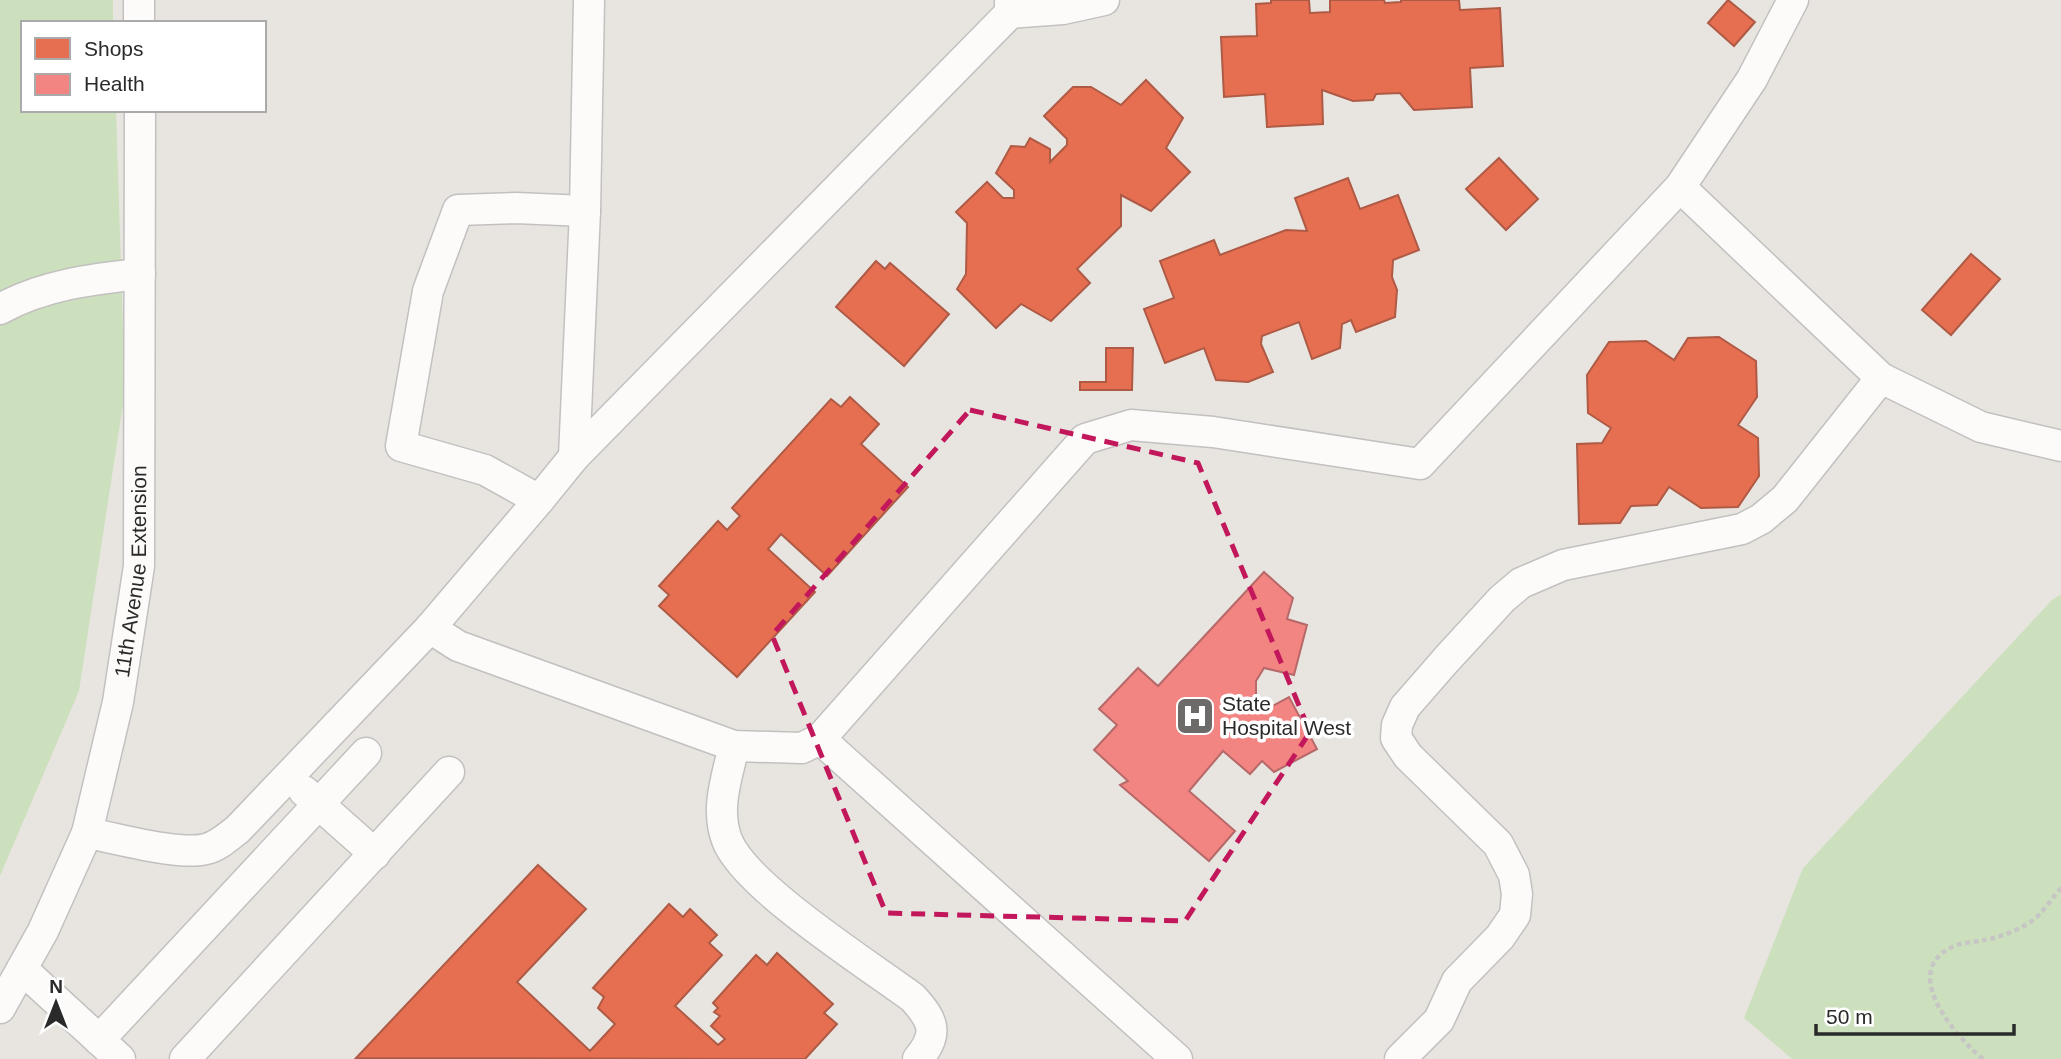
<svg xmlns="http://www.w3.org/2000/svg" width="2061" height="1059" font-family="Helvetica,sans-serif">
  <rect width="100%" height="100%" fill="#e8e5e1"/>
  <g fill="#cde0bd">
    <path d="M 0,0 L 113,0 L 113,23 L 23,23 L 23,110 L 116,110 L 125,391 L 79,691 L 0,876 Z"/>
    <path d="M 2061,594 L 2061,1059 L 1792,1059 L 1744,1018 L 1803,868 L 2052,600 Z"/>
  </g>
  <g fill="#e76f51" stroke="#ae5a45" stroke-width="2">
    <path d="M 1271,0 L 1309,0 L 1310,13 L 1330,12 L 1330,0 L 1384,0 L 1385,3 L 1401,2 L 1401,0 L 1459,0 L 1460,10 L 1500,8 L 1503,66 L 1470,68 L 1472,107 L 1414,110 L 1400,93 L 1376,94 L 1373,100 L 1353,101 L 1322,90 L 1323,124 L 1267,127 L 1265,94 L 1224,97 L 1221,37 L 1257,36 L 1256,4 L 1271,3 Z"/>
    <path d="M 1728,0 L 1755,22 L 1734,46 L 1708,23 Z"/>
    <path d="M 1146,80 L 1183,118 L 1166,148 L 1190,172 L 1151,211 L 1121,195 L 1121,226 L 1077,269 L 1090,283 L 1051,321 L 1021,304 L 996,328 L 957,289 L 966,274 L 967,223 L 956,212 L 987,182 L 1003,198 L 1014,198 L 1014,190 L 996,173 L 1011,146 L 1025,147 L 1030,138 L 1050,149 L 1050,162 L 1067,145 L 1067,139 L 1044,116 L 1073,87 L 1091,87 L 1121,105 Z"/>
    <path d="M 1499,158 L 1538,199 L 1506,230 L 1466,189 Z"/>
    <path d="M 1348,178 L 1360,209 L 1398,195 L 1419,250 L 1393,260 L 1392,277 L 1397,290 L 1395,317 L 1356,332 L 1351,320 L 1342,324 L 1340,348 L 1312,359 L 1299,322 L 1262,336 L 1261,344 L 1273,372 L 1248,382 L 1216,380 L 1204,348 L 1165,363 L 1144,309 L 1174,298 L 1160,261 L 1214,240 L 1220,255 L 1286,230 L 1307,231 L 1295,198 Z"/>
    <path d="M 1971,254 L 2000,279 L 1951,335 L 1922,310 Z"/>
    <path d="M 876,261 L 885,269 L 890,263 L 949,314 L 904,366 L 836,307 Z"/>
    <path d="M 1719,337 L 1756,361 L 1757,397 L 1738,425 L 1758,438 L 1759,476 L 1738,507 L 1701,508 L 1669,487 L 1657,505 L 1631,506 L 1620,523 L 1579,524 L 1577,444 L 1602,443 L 1611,428 L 1588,413 L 1587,375 L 1609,342 L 1646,341 L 1674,360 L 1688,338 Z"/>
    <path d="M 1106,348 L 1133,348 L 1132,390 L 1080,390 L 1080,382 L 1106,382 Z"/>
    <path d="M 850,397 L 879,424 L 861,444 L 908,487 L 827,576 L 781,534 L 768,549 L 815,592 L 737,677 L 659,606 L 669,595 L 659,586 L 718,521 L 727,530 L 740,516 L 732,508 L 831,399 L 841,407 Z"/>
    <path d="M 538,865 L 586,909 L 517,982 L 590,1051 L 615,1024 L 598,1008 L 604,997 L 593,988 L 669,904 L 683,917 L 690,909 L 717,935 L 709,943 L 722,955 L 675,1006 L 718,1045 L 725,1039 L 711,1026 L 720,1016 L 714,1012 L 718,1008 L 713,1003 L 756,955 L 767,965 L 777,953 L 833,1004 L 824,1013 L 837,1024 L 805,1059 L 356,1058 Z"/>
  </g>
  <path fill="#f28482" stroke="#b66968" stroke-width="2" d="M 1264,572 L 1293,598 L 1287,619 L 1307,625 L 1294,675 L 1264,668 L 1256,681 L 1256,697 L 1267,709 L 1289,697 L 1317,749 L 1274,772 L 1262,761 L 1250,774 L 1223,751 L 1189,791 L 1235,831 L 1209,861 L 1120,785 L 1128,781 L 1094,750 L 1117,725 L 1099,709 L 1138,668 L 1158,686 Z"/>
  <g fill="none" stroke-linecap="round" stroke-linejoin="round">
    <defs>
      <g id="minor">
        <path d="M 139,0 L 139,23"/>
        <path d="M 1010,0 L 1010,13 L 1063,9 L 1104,0"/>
        <path d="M 1680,187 L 1881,378 L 1981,427 L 2061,446"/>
        <path d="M 0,309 C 43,285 92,279 140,274"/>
        <path d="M 574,457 L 585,211 L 589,0"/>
        <path d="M 539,500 L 485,470 L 401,446 L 428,291 L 458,210 L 516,208 L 585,211"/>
        <path d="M 430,628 L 539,500 L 574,457 L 1010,13"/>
        <path d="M 820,739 L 1085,439 L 1131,425 L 1213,432 L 1420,464 L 1680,187 L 1752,79 L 1793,0"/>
        <path d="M 734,746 C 727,777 715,809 727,840 C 744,886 870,966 913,998 C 934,1021 939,1034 918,1059"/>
        <path d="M 304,791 L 375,854"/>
        <path d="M 87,833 C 117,838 178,856 206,849 C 218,846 228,837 238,829 L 430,628 L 458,646 L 734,746 L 802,748 L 820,739 L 1177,1059"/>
        <path d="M 22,969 L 120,1059"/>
        <path id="s1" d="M 0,1008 L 43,931 L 87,833 L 118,702 L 139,566 L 140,110"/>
        <path d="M 99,1040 L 366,753"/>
        <path d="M 185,1059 L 449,772"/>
        <path d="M 1400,1059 L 1439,1020 L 1457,981 L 1500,937 L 1515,915 L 1517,894 L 1514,875 L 1498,844 L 1408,756 L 1396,738 L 1397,725 L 1405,707 L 1446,660 L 1502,599 L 1521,583 L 1563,565 L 1742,529 L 1761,519 L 1785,499 L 1881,378"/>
      </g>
    </defs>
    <use href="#minor" stroke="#c2c1c0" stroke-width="33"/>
    <path stroke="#c6c6c5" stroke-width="4.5" stroke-dasharray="5 3.5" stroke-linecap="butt" d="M 1983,1059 C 1954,1035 1896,968 1957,945 C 1965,942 1976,942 1984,940 C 1999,938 2016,931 2029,923 C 2043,914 2050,900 2061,888"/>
    <use href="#minor" stroke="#fcfbfa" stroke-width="30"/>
  </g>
  <path fill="none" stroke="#c2185b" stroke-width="5" stroke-dasharray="14 9" stroke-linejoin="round" d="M 970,410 L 1198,463 L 1310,732 L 1185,921 L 886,913 L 772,635 Z"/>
  <defs>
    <symbol id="hospital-square" viewBox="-11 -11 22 22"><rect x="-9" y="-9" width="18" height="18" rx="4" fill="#6c6b6a" stroke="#fff"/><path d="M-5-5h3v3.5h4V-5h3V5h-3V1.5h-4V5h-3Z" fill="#fff"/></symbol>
  </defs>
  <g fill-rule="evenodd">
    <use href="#hospital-square" x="1173" y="694" width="44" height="44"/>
  </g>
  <g text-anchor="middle" stroke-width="7" stroke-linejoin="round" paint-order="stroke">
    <g font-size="21" fill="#2a2a2a" stroke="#fff">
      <text dy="7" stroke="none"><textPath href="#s1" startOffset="462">11th Avenue Extension</textPath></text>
    </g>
    <g font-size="21" fill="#2a2a2a" stroke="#fff" text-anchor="start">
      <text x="1222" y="711">State<tspan x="1222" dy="24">Hospital West</tspan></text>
    </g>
  </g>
  <rect x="21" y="21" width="245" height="91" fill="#ffffff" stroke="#aaaaaa" stroke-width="2"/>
  <rect x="35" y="38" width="35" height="21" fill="#e76f51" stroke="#aaaaaa" stroke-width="2"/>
  <text x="84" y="56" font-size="21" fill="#2a2a2a">Shops</text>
  <rect x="35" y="74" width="35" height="21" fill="#f28482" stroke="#aaaaaa" stroke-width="2"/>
  <text x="84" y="91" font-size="21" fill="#2a2a2a">Health</text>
  <g transform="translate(56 1003)" stroke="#ffffff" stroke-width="5" paint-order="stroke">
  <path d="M0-5L12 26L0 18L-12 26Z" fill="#2a2a2a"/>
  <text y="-10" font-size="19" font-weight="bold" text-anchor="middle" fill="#2a2a2a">N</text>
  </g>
  <path d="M1816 1024v10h198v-10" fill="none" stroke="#2a2a2a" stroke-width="3.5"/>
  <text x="1826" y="1024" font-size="21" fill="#2a2a2a" stroke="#ffffff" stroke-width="5" paint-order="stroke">50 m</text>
</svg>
